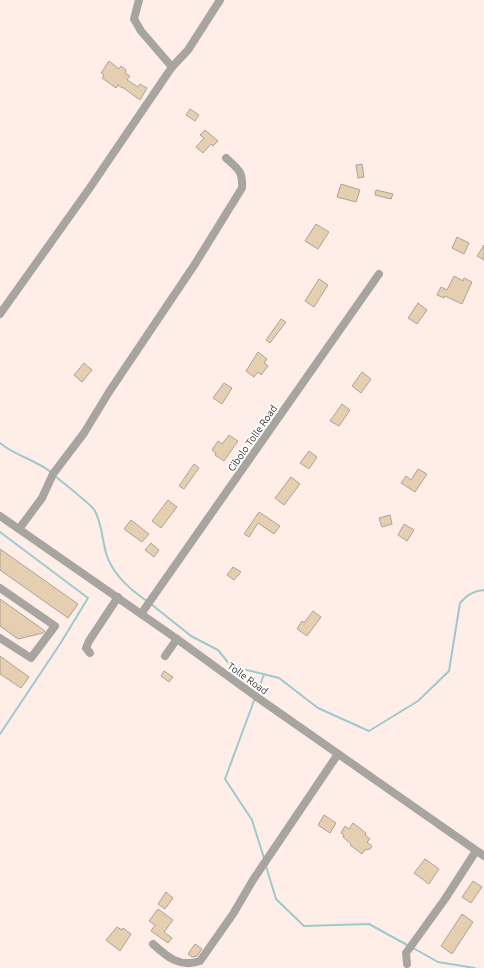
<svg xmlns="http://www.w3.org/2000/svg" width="484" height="968" font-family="Ubuntu,sans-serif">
  <rect width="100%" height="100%" fill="#ffeee7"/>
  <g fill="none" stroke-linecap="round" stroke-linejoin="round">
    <g stroke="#9dcace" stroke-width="2">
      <path d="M 0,443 C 15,456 37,460 52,473"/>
      <path d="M 55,476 C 63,483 91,504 95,511 C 102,524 102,539 106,553 C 112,574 129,589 147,601"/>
      <path d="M 0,532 L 88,598 L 60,644 L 0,734"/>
      <path d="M 151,604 L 191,636 L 218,650 L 231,666 L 279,678 L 318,708 L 369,731 L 418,701 L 449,671 L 460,603 C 467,595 473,591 484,590"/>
      <path d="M 257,694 L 264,674"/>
      <path d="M 255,698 L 225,779 L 252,820 L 264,858"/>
      <path d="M 266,866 L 276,899 L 304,926 L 369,924 L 409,946"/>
      <path d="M 413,948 L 438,962 L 475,968"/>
    </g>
  </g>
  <g fill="#e6cfb1" stroke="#aca397">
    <path d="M 109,61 L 119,69 L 121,66 L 126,70 L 125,73 L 130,76 L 127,80 L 138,87 L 140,84 L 147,88 L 140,100 L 122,87 L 122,88 L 118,85 L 116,88 L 102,78 L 104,75 L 101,73 Z"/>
    <path d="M 190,109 L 199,115 L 195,121 L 186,115 Z"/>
    <path d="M 205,130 L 218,141 L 213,146 L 211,144 L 203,153 L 196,147 L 204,138 L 200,135 Z"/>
    <path d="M 362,164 L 364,177 L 358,178 L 356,165 Z"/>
    <path d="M 341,184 L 360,190 L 356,202 L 337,197 Z"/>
    <path d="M 376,190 L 393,194 L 391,199 L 375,195 Z"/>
    <path d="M 316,224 L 329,232 L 318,249 L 305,241 Z"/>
    <path d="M 457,237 L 469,243 L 464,254 L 452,248 Z"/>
    <path d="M 484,245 L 484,260 L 477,256 Z"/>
    <path d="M 454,276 L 463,281 L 464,278 L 472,282 L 462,304 L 445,296 L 444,298 L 437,295 L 441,287 L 447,290 Z"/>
    <path d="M 319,279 L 328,285 L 314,307 L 305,301 Z"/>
    <path d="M 418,303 L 427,310 L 417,324 L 408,318 Z"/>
    <path d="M 281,319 L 286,322 L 270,343 L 266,340 Z"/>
    <path d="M 258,352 L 267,359 L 264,363 L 268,366 L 261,375 L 258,372 L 254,377 L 246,371 Z"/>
    <path d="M 84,363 L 92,370 L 82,382 L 74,375 Z"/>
    <path d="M 362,372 L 371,379 L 361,393 L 352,386 Z"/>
    <path d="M 224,383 L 232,388 L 222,404 L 213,398 Z"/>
    <path d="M 342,404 L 350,410 L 339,426 L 330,421 Z"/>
    <path d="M 229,435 L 238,441 L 224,461 L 215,455 L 216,453 L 212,450 L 218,441 L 222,444 Z"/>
    <path d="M 309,451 L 317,457 L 309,469 L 300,463 Z"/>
    <path d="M 194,464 L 199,468 L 184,489 L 179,486 Z"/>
    <path d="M 418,469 L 427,474 L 415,492 L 401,483 L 406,476 L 411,480 Z"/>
    <path d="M 291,477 L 300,484 L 284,505 L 275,498 Z"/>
    <path d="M 168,500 L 177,507 L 161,528 L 152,521 Z"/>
    <path d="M 259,512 L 280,526 L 274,534 L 258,523 L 249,537 L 244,534 Z"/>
    <path d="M 390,515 L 392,524 L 382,527 L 379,518 Z"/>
    <path d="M 131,520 L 149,534 L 142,542 L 124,529 Z"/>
    <path d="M 404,524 L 414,530 L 407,541 L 398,535 Z"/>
    <path d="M 151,543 L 159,550 L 154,557 L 145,550 Z"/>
    <path d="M 0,549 L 78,604 L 68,618 L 0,570 Z"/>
    <path d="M 233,567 L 241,572 L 234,580 L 227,575 Z"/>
    <path d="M 0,599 L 45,631 L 43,633 L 18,639 L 0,626 Z"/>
    <path d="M 313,611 L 321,617 L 307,636 L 297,629 L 302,621 L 304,623 Z"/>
    <path d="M 0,656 L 29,677 L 21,688 L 0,674 Z"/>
    <path d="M 164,671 L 173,677 L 169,682 L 161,676 Z"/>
    <path d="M 324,815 L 336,823 L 330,833 L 318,825 Z"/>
    <path d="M 353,823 L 366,833 L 365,835 L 370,839 L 367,842 L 372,846 L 370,849 L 365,850 L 362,854 L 350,845 L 351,844 L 343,837 L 344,835 L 341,833 L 345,826 L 349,829 Z"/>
    <path d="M 425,859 L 439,869 L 429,884 L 414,873 Z"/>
    <path d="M 473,881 L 482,887 L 471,903 L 462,897 Z"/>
    <path d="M 166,892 L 173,898 L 165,909 L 158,904 Z"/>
    <path d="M 158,909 L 173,920 L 164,932 L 172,938 L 168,943 L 151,931 L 155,925 L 149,921 Z"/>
    <path d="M 462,914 L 473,922 L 452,954 L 441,946 Z"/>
    <path d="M 117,927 L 122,930 L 123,928 L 131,934 L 120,951 L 106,940 Z"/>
    <path d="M 195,944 L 202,949 L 197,956 L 192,957 L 188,954 Z"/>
  </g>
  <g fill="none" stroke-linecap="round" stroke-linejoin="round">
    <g stroke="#a8a49f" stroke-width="8">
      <path d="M 172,67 L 188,50 L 220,0"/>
      <path d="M 0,314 L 89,189 L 172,67 L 141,31 L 134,19 L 139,0"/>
      <path d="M 0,516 L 177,639 L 254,695 L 484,856"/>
      <path d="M 19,529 L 42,498 L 53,474 L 84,433 L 109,392 L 195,264 L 242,188 C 243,171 238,169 226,158"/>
      <path d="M 0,588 L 55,626 L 31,658 L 0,638"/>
      <path d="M 141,614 L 379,274"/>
      <path d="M 90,653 L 86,648 L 89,641 L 118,597"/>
      <path d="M 165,656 L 177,639"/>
      <path d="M 153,944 C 167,957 180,968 200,961 L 233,914 L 253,880 L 338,754"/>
      <path d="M 407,964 L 406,953 L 445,899 L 476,851"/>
    </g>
  </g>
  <g text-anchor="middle" stroke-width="4" stroke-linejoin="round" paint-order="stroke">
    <g font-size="10" fill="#352f2c" stroke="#fff">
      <text transform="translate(252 438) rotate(-55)" y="4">Cibolo Tolle Road</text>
      <text transform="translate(248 678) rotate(36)" y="4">Tolle Road</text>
    </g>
  </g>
</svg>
